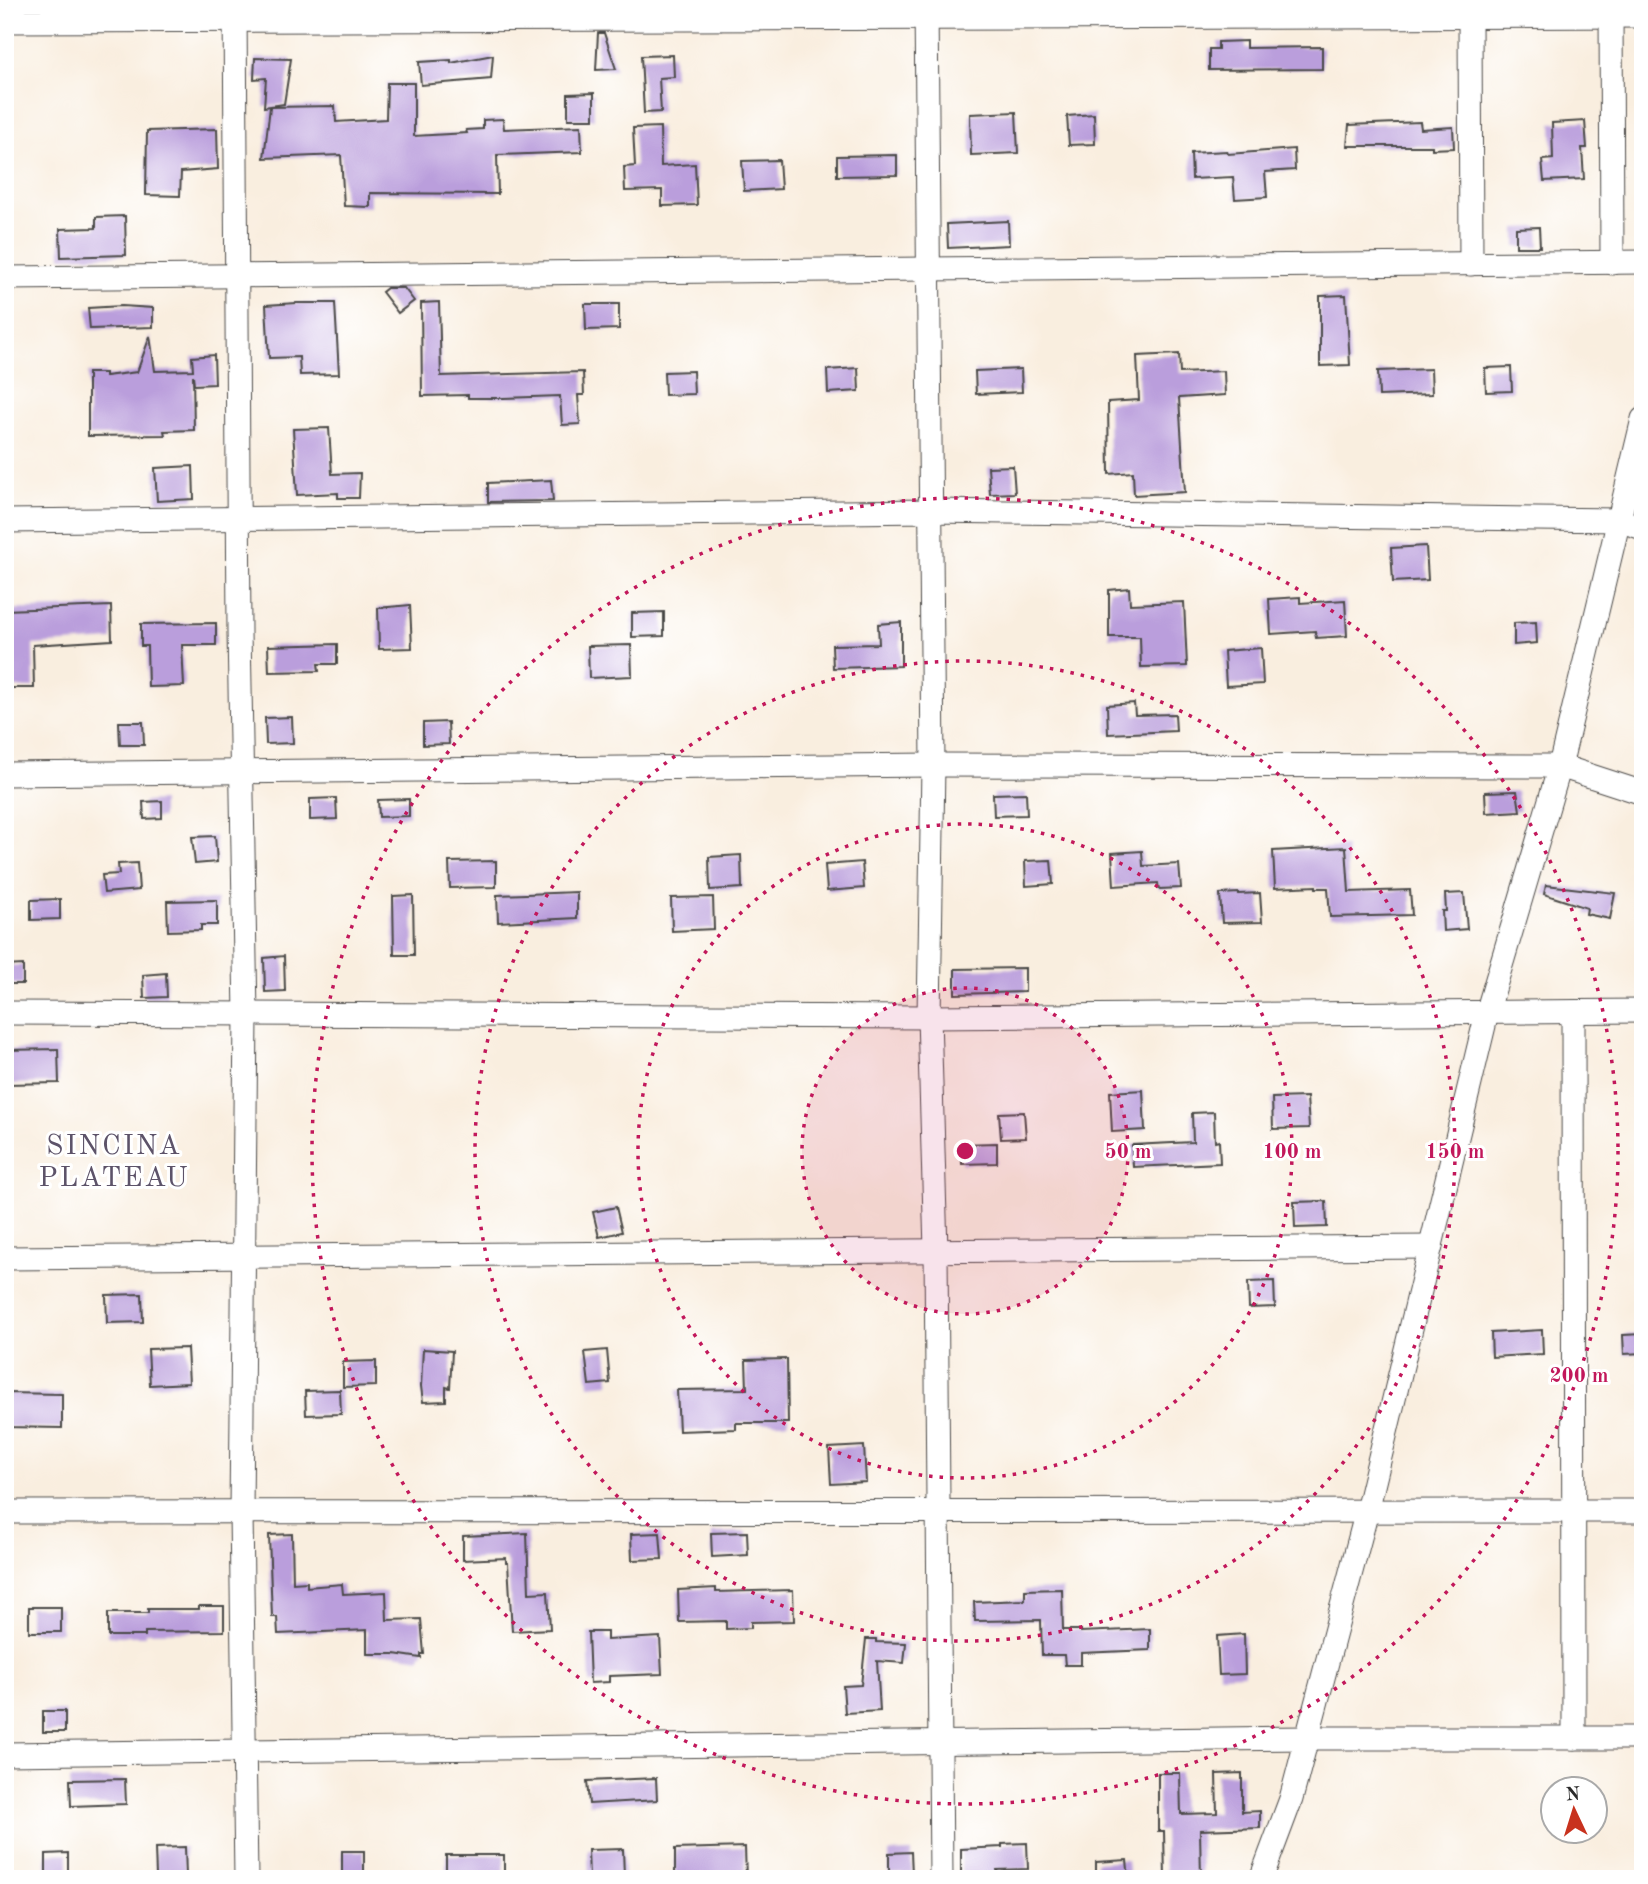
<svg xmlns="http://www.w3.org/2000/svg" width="1648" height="1884" font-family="'Old Standard TT',serif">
  <rect width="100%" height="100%" fill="#fff"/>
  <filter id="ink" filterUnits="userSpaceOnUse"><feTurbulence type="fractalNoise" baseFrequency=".0143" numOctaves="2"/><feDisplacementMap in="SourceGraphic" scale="14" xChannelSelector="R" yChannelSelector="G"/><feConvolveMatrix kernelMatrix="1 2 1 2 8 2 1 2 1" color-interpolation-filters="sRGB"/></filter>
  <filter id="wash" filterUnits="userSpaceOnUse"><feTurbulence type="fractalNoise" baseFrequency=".00686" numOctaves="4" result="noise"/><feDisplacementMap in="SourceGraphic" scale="28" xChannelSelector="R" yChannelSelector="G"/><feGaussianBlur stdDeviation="1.57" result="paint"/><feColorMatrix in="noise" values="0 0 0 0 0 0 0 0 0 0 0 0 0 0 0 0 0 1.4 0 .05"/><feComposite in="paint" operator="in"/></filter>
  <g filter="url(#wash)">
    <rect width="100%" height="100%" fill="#f9eedf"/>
    <g id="blocks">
      <g fill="#ba9edc">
        <path d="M 598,33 L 604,33 L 616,69 L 596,70 Z"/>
        <path d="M 1246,41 L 1246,48 L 1322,47 L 1322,69 L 1209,70 L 1209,49 L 1218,49 L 1218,42 Z"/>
        <path d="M 493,55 L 491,79 L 421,85 L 419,62 L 451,60 L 451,63 Z"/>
        <path d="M 673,55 L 674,77 L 659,78 L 661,112 L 644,113 L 641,56 Z"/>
        <path d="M 255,58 L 291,59 L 284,104 L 264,107 L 266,78 L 254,79 Z"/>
        <path d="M 387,83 L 414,83 L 414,136 L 467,133 L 466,130 L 483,129 L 483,120 L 503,119 L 504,129 L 581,126 L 582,152 L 497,155 L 498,194 L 370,193 L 370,207 L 344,206 L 341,155 L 264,158 L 270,107 L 335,106 L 336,122 L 386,119 Z"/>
        <path d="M 594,93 L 594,119 L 568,119 L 568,94 Z"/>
        <path d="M 1016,112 L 1018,153 L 971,155 L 970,114 Z"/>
        <path d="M 1094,114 L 1095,144 L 1069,145 L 1067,116 Z"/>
        <path d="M 1585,121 L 1587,148 L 1582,148 L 1584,179 L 1544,181 L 1542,160 L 1553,159 L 1552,123 Z"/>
        <path d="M 1420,122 L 1421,129 L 1453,127 L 1454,148 L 1432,149 L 1432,146 L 1347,146 L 1349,125 Z"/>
        <path d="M 660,127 L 661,166 L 695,164 L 697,205 L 662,206 L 662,190 L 625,191 L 624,167 L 635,166 L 633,128 Z"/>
        <path d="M 217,129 L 218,169 L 181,172 L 180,196 L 146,195 L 147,131 Z"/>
        <path d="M 1294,149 L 1295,170 L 1265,172 L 1267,197 L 1235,199 L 1233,177 L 1192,179 L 1191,153 L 1227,151 L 1228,154 Z"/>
        <path d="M 897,155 L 897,175 L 837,176 L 837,156 Z"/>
        <path d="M 779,160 L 781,189 L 744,191 L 742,161 Z"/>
        <path d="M 125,216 L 126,255 L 61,257 L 60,229 L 96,228 L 96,217 Z"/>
        <path d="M 1008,221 L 1009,245 L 948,248 L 947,224 Z"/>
        <path d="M 1539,227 L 1540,247 L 1516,247 L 1516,228 Z"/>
        <path d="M 387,288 L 404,288 L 414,301 L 398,313 L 382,292 Z"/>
        <path d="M 1346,295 L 1350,365 L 1320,366 L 1320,296 Z"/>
        <path d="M 439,302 L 441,376 L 583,372 L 584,395 L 578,395 L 580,424 L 562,425 L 560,396 L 503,398 L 468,398 L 468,395 L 422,396 L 421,303 Z"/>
        <path d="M 297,303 L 335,303 L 339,374 L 300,375 L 299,357 L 269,358 L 266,305 Z"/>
        <path d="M 585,304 L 619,304 L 619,329 L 586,330 Z"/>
        <path d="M 122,306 L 153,308 L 153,327 L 90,329 L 88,308 Z"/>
        <path d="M 150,336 L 155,371 L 193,370 L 192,357 L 214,355 L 215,384 L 194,385 L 193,375 L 194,430 L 164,431 L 165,435 L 88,436 L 88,373 L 105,373 L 105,376 L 137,372 Z"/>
        <path d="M 1179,354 L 1180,373 L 1224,371 L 1225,395 L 1179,398 L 1185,492 L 1134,495 L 1133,472 L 1109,474 L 1108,402 L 1139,400 L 1137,356 Z"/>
        <path d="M 1511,367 L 1512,391 L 1486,392 L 1485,368 Z"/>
        <path d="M 858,368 L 859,391 L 828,393 L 827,370 Z"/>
        <path d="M 1021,369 L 1022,392 L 976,394 L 975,371 Z"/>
        <path d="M 1431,369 L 1432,394 L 1379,396 L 1378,371 Z"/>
        <path d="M 693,371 L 694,394 L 665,395 L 664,372 Z"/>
        <path d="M 329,428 L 332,474 L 360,473 L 359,498 L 338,498 L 338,493 L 297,495 L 293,429 Z"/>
        <path d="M 193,466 L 194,499 L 157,501 L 155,468 Z"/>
        <path d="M 1013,466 L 1015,493 L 990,494 L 988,467 Z"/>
        <path d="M 551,480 L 553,501 L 488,502 L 488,483 Z"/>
        <path d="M 1426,546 L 1428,580 L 1393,582 L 1391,548 Z"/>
        <path d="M 1129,588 L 1130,604 L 1184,602 L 1187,666 L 1141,667 L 1140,637 L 1109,637 L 1109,590 Z"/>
        <path d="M 1300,597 L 1300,603 L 1345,600 L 1347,636 L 1316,638 L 1315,631 L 1271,634 L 1269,599 Z"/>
        <path d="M 410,605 L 412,648 L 379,649 L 378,608 Z"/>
        <path d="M 111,606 L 112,640 L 33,645 L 34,688 L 10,688 L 10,682 L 5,682 L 5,610 Z"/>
        <path d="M 664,612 L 664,636 L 632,637 L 632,613 Z"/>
        <path d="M 901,622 L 901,666 L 833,668 L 832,645 L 879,644 L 878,624 Z"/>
        <path d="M 1536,622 L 1537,643 L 1514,645 L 1514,623 Z"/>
        <path d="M 216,623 L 216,645 L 182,645 L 184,686 L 148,687 L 147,646 L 141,646 L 141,624 Z"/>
        <path d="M 337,644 L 337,664 L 318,664 L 319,671 L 269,672 L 268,646 Z"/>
        <path d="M 631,645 L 632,676 L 589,678 L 588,646 Z"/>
        <path d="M 1261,648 L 1263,684 L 1226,686 L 1224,651 Z"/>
        <path d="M 1134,703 L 1135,715 L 1175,714 L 1176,731 L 1108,734 L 1107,705 Z"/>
        <path d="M 292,717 L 293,743 L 266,744 L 265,718 Z"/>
        <path d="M 119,722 L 143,722 L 144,745 L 120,745 Z"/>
        <path d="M 448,722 L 449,744 L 423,745 L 423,723 Z"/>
        <path d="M 1517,791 L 1520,811 L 1486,813 L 1485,792 Z"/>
        <path d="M 1026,793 L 1027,815 L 994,816 L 993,794 Z"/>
        <path d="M 336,798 L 337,819 L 310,820 L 310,799 Z"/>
        <path d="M 409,799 L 409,816 L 379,817 L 378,800 Z"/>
        <path d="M 162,801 L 162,818 L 144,819 L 143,802 Z"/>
        <path d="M 215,836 L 217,862 L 195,864 L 192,837 Z"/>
        <path d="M 1346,847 L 1349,892 L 1410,890 L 1412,915 L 1330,917 L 1328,888 L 1316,888 L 1316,886 L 1275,888 L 1273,851 Z"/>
        <path d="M 1142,851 L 1143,866 L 1179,864 L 1181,888 L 1159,889 L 1158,883 L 1114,886 L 1112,853 Z"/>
        <path d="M 741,855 L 742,888 L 710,890 L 709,857 Z"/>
        <path d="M 1051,860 L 1053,884 L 1026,886 L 1025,861 Z"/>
        <path d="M 496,861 L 496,887 L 450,888 L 449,862 Z"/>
        <path d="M 862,862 L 864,888 L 827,891 L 825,865 Z"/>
        <path d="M 137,863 L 139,890 L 104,893 L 102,875 L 119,874 L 118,864 Z"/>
        <path d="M 1546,885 L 1615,893 L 1610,919 L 1586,914 L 1587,908 L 1544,894 Z"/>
        <path d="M 577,892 L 577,918 L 498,922 L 497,895 Z"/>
        <path d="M 1239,893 L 1239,894 L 1260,893 L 1262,922 L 1222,923 L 1220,894 Z"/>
        <path d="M 1464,893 L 1467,929 L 1443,931 L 1442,911 L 1446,911 L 1445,894 Z"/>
        <path d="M 413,895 L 414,955 L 394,955 L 393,896 Z"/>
        <path d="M 713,897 L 714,929 L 672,931 L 671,898 Z"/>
        <path d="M 60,899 L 60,919 L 31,920 L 31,900 Z"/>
        <path d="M 217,900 L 217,925 L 201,925 L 201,930 L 168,931 L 167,901 Z"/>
        <path d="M 284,956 L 285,991 L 265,992 L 264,958 Z"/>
        <path d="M 23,965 L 23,984 L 5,984 L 5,966 Z"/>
        <path d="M 1025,968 L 1025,992 L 955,994 L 955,969 Z"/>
        <path d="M 166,973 L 167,997 L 144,998 L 143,975 Z"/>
        <path d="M 58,1049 L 59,1083 L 5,1084 L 5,1050 Z"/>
        <path d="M 1143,1090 L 1145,1130 L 1112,1132 L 1110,1092 Z"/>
        <path d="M 1307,1097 L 1309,1128 L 1273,1129 L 1272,1098 Z"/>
        <path d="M 1024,1112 L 1026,1138 L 1001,1139 L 999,1113 Z"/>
        <path d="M 1214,1112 L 1215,1142 L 1219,1141 L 1220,1163 L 1133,1167 L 1132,1145 L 1193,1142 L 1192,1113 Z"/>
        <path d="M 997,1143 L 997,1163 L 962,1164 L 961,1144 Z"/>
        <path d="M 1326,1201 L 1327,1227 L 1295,1228 L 1294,1202 Z"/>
        <path d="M 616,1207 L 622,1232 L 599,1237 L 593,1212 Z"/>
        <path d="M 1274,1281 L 1275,1307 L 1249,1308 L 1248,1282 Z"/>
        <path d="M 142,1294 L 143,1322 L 107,1323 L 106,1295 Z"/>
        <path d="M 1542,1330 L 1543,1354 L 1492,1357 L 1491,1333 Z"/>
        <path d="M 1643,1334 L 1643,1353 L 1624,1354 L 1623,1335 Z"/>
        <path d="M 187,1348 L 189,1383 L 150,1385 L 148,1349 Z"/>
        <path d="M 423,1349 L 452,1351 L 450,1388 L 446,1387 L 446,1401 L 423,1402 L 421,1386 Z"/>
        <path d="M 607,1350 L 610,1383 L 589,1385 L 585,1352 Z"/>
        <path d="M 787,1359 L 788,1423 L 736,1423 L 736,1429 L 679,1431 L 677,1390 L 747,1389 L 746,1360 Z"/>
        <path d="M 376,1361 L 376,1386 L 343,1387 L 343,1362 Z"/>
        <path d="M 340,1390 L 341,1414 L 306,1415 L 305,1391 Z"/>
        <path d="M 5,1393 L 62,1394 L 62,1428 L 5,1427 Z"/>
        <path d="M 864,1446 L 866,1482 L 831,1484 L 829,1448 Z"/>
        <path d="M 747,1532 L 748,1555 L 712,1557 L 711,1533 Z"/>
        <path d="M 527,1533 L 529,1593 L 548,1592 L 550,1629 L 512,1631 L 508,1563 L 506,1563 L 506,1558 L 463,1560 L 463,1536 Z"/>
        <path d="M 660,1533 L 662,1559 L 632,1560 L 631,1534 Z"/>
        <path d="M 292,1534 L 293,1583 L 307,1582 L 307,1587 L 342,1584 L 343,1594 L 386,1592 L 387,1620 L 421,1619 L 424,1654 L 421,1654 L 421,1658 L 394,1654 L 367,1654 L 367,1630 L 278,1634 L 277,1617 L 272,1617 L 269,1535 Z"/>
        <path d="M 716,1588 L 716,1592 L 793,1590 L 794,1621 L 751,1622 L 751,1628 L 726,1629 L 726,1621 L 679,1622 L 678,1590 Z"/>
        <path d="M 1062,1589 L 1063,1630 L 1081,1630 L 1081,1632 L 1150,1629 L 1150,1650 L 1081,1653 L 1081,1665 L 1065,1665 L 1064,1655 L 1042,1655 L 1041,1620 L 975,1621 L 974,1602 L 1025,1600 L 1025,1590 Z"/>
        <path d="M 199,1606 L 224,1606 L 224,1631 L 145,1632 L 145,1636 L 108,1636 L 108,1613 L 148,1613 L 148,1609 L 199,1609 Z"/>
        <rect x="29" y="1607" width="32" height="25"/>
        <path d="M 588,1632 L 607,1632 L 607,1640 L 660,1637 L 662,1674 L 609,1676 L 609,1682 L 590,1683 Z"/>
        <path d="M 1244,1634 L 1245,1674 L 1219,1675 L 1217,1636 Z"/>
        <path d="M 866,1639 L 876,1639 L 876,1642 L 906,1643 L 904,1663 L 877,1661 L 880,1711 L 845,1713 L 843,1686 L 861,1685 Z"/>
        <rect x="43" y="1711" width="22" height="21"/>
        <path d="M 1158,1773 L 1180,1773 L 1181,1814 L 1217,1813 L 1216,1774 L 1242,1773 L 1242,1812 L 1260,1811 L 1260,1828 L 1200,1830 L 1201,1879 L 1165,1879 L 1164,1831 L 1158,1831 Z"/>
        <path d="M 656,1778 L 657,1800 L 589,1804 L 587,1781 Z"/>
        <path d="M 125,1779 L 126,1804 L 71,1806 L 70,1780 Z"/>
        <path d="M 1027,1843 L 1028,1869 L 997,1870 L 997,1875 L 961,1877 L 961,1849 L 1002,1847 L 1002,1844 Z"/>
        <path d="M 185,1847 L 186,1876 L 156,1876 L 155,1848 Z"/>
        <path d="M 745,1847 L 746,1879 L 713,1879 L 713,1874 L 675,1875 L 675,1849 Z"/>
        <path d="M 623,1849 L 624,1876 L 589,1877 L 588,1850 Z"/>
        <rect x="342" y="1851" width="22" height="24"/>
        <path d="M 911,1852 L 912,1874 L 889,1874 L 889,1853 Z"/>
        <path d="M 68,1853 L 68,1875 L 46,1876 L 46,1854 Z"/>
        <rect x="446" y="1855" width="58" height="21"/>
        <path d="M 1127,1860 L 1129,1879 L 1096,1879 L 1096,1862 Z"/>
      </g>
    </g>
  </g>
  <g filter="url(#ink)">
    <use href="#blocks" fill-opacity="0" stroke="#4a4846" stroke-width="2"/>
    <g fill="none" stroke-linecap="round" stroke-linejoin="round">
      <defs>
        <g id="street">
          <path d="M 235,5 L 239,632 L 246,1015 L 241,1512 L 246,1879"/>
          <path d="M 926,5 L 933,765 L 929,1017 L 936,1250 L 941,1879"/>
          <path d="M 1611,5 L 1612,263"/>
          <path d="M 1470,16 L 1471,264"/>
          <path d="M 5,21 L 1643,16"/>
          <path d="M 5,278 L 1643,262"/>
          <path d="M 5,521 L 931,511 L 1618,520 L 1643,528"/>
          <path d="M 5,774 L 933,765 L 1560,766 L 1643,793"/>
          <path d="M 1573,1012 L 1574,1738"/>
          <path d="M 5,1013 L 929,1017 L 1643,1011"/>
          <path d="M 5,1258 L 1431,1247"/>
          <path d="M 5,1512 L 1643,1511"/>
          <path d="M 5,1754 L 1306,1738 L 1643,1738"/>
          <path d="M 1261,1879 L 1291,1799 L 1367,1511 L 1487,1013 L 1560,766 L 1643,419"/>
        </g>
      </defs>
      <use href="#street" stroke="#4a4846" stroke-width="25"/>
      <use href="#street" stroke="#fff" stroke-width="23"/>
    </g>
  </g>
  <circle cx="965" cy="1151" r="163" fill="#c2185b" fill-opacity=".12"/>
  <g fill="none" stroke="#c2185b" stroke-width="3.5" stroke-dasharray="3.5 7">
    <circle cx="965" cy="1151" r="163"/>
    <circle cx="965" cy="1151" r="327"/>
    <circle cx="965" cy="1151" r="490"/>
    <circle cx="965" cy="1151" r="653"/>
  </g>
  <g text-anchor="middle" stroke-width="6" stroke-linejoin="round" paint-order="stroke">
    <g font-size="28" letter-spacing="2" fill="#5d5369" stroke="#fff">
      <text x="114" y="1154">SINCINA<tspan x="114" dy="32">PLATEAU</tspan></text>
    </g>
  </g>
  <circle cx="965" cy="1151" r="10" fill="#c2185b" stroke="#fff" stroke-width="3.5"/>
  <g font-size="21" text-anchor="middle" font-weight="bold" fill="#c2185b" stroke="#fff" stroke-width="6" stroke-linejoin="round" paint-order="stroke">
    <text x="1128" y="1158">50 m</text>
    <text x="1292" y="1158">100 m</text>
    <text x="1455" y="1158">150 m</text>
    <text x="1579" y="1382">200 m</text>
  </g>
  <rect width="1648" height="1884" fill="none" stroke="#fff" stroke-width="28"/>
  <g transform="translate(1574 1810) rotate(356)"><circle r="33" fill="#ffffff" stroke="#aaaaaa" stroke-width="2"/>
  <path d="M0-5L12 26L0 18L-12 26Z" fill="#c8321e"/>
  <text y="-10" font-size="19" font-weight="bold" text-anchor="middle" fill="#2b2b2b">N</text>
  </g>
</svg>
